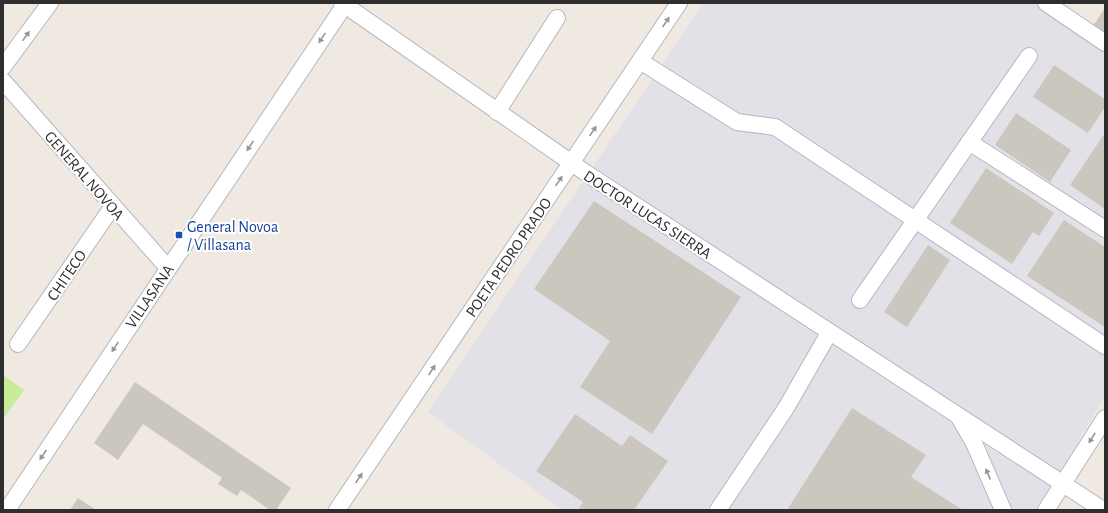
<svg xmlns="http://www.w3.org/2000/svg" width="1108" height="513" font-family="'Alegreya Sans',sans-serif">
  <rect width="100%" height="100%" fill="#efe9e1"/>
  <path fill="#e3e1e8" d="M 703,3 L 1046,3 L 1043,9 L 1105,53 L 1105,396 L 1066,462 L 1035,510 L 562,510 L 428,412 Z"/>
  <path fill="#c9ec9a" d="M 3,375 L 24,390 L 3,419 Z"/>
  <g fill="#cbc7bf">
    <path d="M 1105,8 L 1105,35 L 1093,26 Z"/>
    <path d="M 1054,65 L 1105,99 L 1105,107 L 1088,133 L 1033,97 Z"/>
    <path d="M 1016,113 L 1071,150 L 1050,182 L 995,145 Z"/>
    <path d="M 1105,133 L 1105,209 L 1070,185 Z"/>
    <path d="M 986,168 L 1054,213 L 1039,236 L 1033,232 L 1012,264 L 950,223 Z"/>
    <path d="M 594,201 L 741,297 L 652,434 L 580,387 L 610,341 L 534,289 Z"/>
    <path d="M 1064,220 L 1105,247 L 1105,327 L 1027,276 Z"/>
    <path d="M 928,245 L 950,260 L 907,327 L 884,312 Z"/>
    <path d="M 135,382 L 291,488 L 276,510 L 270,510 L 241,490 L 237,496 L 218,484 L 222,478 L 143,424 L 118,460 L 94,443 Z"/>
    <path d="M 852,408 L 926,455 L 911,477 L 963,510 L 787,510 Z"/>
    <path d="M 575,414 L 622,446 L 630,435 L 668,461 L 634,510 L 578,510 L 583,502 L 536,471 Z"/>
    <path d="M 78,498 L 96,510 L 70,510 Z"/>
  </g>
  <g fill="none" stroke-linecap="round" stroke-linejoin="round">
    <defs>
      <g id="minor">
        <path d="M 342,3 L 586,173 L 1103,510"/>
        <path d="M 1046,3 L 1105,43"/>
        <path d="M 640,61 L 737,122 L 775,127 L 1105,346"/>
        <path d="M 3,67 L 50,3"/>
        <path d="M 3,81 L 168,268"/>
        <path d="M 497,112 L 557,18"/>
        <path d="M 969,142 L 1105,229"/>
        <path d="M 860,300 L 1029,56"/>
        <path d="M 18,344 L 113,206"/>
        <path d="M 960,419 L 974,443 L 1003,510"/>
        <path d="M 7,510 L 346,3"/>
        <path d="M 337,510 L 679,3"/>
        <path d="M 718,510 L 786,408 L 829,333"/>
        <path d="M 1046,510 L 1105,418"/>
      </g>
    </defs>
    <use href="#minor" stroke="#b4b7c1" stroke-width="18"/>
    <use href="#minor" stroke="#fff" stroke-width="16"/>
  </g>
  <defs><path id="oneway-solid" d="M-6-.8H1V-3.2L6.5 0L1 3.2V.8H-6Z"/></defs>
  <g fill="#969696">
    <use href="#oneway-solid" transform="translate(666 22) rotate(-56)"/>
    <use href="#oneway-solid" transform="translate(26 36) rotate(-54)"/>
    <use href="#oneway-solid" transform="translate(322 38) rotate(124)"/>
    <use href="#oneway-solid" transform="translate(593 131) rotate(-56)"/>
    <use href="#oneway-solid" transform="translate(250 146) rotate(124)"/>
    <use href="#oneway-solid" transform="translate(559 181) rotate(-56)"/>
    <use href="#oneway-solid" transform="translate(115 347) rotate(124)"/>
    <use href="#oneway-solid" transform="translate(432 370) rotate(-56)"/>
    <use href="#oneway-solid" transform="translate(1092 438) rotate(122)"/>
    <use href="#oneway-solid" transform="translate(43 455) rotate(124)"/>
    <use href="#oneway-solid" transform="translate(988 474) rotate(-113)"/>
    <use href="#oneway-solid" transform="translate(359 478) rotate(-56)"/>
  </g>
  <rect fill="#1a4fb4" stroke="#fff" stroke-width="1.5" x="175" y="231" width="8" height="8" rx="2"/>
  <g text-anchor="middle" stroke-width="4" stroke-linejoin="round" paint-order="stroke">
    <g font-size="16" fill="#2e2e2e" stroke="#fff">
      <text transform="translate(85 175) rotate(49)" y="6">GENERAL NOVOA</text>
      <text transform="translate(648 214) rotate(33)" y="6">DOCTOR LUCAS SIERRA</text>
      <text transform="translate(508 257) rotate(-56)" y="6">POETA PEDRO PRADO</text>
      <text transform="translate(66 275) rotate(-56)" y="6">CHITECO</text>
      <text transform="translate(149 296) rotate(-56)" y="6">VILLASANA</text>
    </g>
    <g font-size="16" fill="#164399" stroke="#fff" text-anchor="start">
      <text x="187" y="232">General Novoa<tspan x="187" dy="18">/ Villasana</tspan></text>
    </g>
  </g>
  <rect width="1108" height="513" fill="none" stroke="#2e2e2e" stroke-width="8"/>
</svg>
